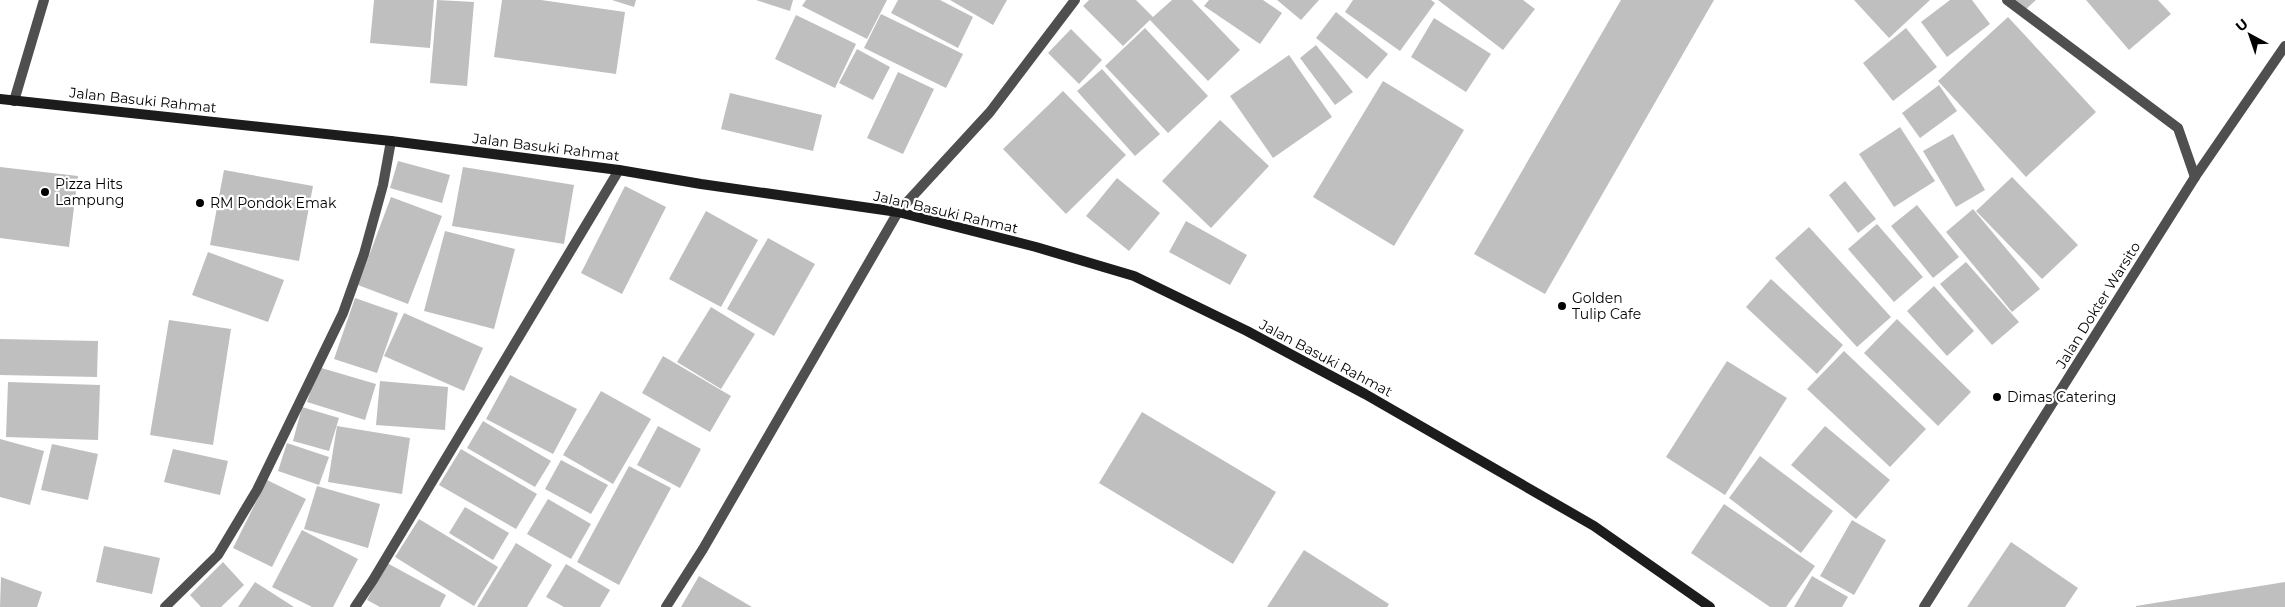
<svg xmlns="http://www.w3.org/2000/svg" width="2285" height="607" font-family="Montserrat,sans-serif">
  <rect width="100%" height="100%" fill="#fff"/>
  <g fill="#bfbfbf">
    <path d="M 374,0 L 434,0 L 430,48 L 370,43 Z"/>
    <path d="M 437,0 L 474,2 L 467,86 L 430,83 Z"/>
    <path d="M 502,0 L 541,0 L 625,12 L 616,74 L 494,57 Z"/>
    <path d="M 612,0 L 636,0 L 634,7 Z"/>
    <path d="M 756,0 L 793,0 L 790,11 Z"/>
    <path d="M 806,0 L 887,0 L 867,39 L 802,6 Z"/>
    <path d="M 898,0 L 940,0 L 973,17 L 958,48 L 891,13 Z"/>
    <path d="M 950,0 L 1007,0 L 993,25 Z"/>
    <path d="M 1089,0 L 1136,0 L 1153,17 L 1172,0 L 1192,0 L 1240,50 L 1208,81 L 1150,20 L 1123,46 L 1083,6 Z"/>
    <path d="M 1209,0 L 1263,0 L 1282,13 L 1260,44 L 1204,6 Z"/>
    <path d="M 1277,0 L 1319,0 L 1301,20 Z"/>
    <path d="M 1353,0 L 1431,0 L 1435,3 L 1400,51 L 1345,12 Z"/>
    <path d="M 1438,0 L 1523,0 L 1535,9 L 1503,50 Z"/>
    <path d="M 1621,0 L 1714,0 L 1545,294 L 1474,254 Z"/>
    <path d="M 1854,0 L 1930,0 L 1889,38 Z"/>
    <path d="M 1950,0 L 1972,0 L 1990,24 L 1947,57 L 1921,22 Z"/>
    <path d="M 2011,0 L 2036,0 L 2023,12 Z"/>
    <path d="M 2086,0 L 2158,0 L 2171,14 L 2129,50 Z"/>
    <path d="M 1336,12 L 1388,54 L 1367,79 L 1316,38 Z"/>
    <path d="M 881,14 L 963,54 L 946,88 L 864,48 Z"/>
    <path d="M 796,15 L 856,44 L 835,88 L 775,59 Z"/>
    <path d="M 2008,17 L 2096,112 L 2026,177 L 1938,81 Z"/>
    <path d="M 1434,18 L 1491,54 L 1466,92 L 1411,57 Z"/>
    <path d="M 1145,28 L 1208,96 L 1168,133 L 1105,66 Z"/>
    <path d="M 1906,28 L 1937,67 L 1893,101 L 1863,63 Z"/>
    <path d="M 1071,29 L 1102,60 L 1079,84 L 1048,53 Z"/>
    <path d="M 1316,45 L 1353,92 L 1335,105 L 1300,58 Z"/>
    <path d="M 857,49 L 890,67 L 873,100 L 839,83 Z"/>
    <path d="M 1289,55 L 1332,117 L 1273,158 L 1230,96 Z"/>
    <path d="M 1102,69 L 1160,134 L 1135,156 L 1077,91 Z"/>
    <path d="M 898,72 L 934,89 L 903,154 L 867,138 Z"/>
    <path d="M 1383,81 L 1464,130 L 1394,246 L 1313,197 Z"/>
    <path d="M 1939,85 L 1957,111 L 1920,138 L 1902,113 Z"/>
    <path d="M 1063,91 L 1126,155 L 1066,214 L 1003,149 Z"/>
    <path d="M 730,93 L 822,115 L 813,151 L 721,129 Z"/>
    <path d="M 1220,120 L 1269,166 L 1211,228 L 1162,181 Z"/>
    <path d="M 1900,127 L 1935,181 L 1894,207 L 1859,154 Z"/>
    <path d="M 1953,134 L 1985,190 L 1956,207 L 1923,151 Z"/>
    <path d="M 398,161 L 450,175 L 442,203 L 390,188 Z"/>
    <path d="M 0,167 L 78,176 L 69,247 L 0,238 Z"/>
    <path d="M 463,167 L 574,185 L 564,244 L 452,226 Z"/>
    <path d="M 224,170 L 313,186 L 299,261 L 210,245 Z"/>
    <path d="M 2012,177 L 2078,245 L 2042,279 L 1976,211 Z"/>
    <path d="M 1117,178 L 1160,213 L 1129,251 L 1086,216 Z"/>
    <path d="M 1845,181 L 1876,219 L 1858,233 L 1829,195 Z"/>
    <path d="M 625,186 L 666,207 L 622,294 L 581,273 Z"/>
    <path d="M 391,197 L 442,216 L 408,304 L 358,285 Z"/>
    <path d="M 1917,205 L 1959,257 L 1933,278 L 1891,226 Z"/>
    <path d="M 1973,209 L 2040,289 L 2012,312 L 1946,232 Z"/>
    <path d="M 706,211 L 758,240 L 721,307 L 669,279 Z"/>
    <path d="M 1186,221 L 1247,255 L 1230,285 L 1169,252 Z"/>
    <path d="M 1877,224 L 1923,277 L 1894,302 L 1848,249 Z"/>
    <path d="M 1809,227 L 1891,317 L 1857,347 L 1775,258 Z"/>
    <path d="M 445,231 L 515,249 L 494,329 L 424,311 Z"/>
    <path d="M 768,238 L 815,264 L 774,336 L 727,309 Z"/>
    <path d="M 208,252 L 284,280 L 268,322 L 192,295 Z"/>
    <path d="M 1966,262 L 2019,322 L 1992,345 L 1940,284 Z"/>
    <path d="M 1771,279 L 1843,345 L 1817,374 L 1746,307 Z"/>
    <path d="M 1934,286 L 1974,331 L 1947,356 L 1907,311 Z"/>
    <path d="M 355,298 L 398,313 L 377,373 L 334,359 Z"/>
    <path d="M 711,307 L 755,334 L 721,389 L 677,362 Z"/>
    <path d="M 404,313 L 483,348 L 464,391 L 384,356 Z"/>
    <path d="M 1897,319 L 1971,392 L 1938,426 L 1864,353 Z"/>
    <path d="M 169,320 L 231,329 L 213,445 L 150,435 Z"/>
    <path d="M 0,339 L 98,341 L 97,377 L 0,375 Z"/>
    <path d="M 1844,351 L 1926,429 L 1890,467 L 1807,389 Z"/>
    <path d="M 663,356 L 731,396 L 710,432 L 642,393 Z"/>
    <path d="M 1727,361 L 1787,398 L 1725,495 L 1666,457 Z"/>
    <path d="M 318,367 L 376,384 L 365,420 L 307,402 Z"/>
    <path d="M 510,375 L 577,409 L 553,454 L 486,419 Z"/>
    <path d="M 380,381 L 448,387 L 445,430 L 376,425 Z"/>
    <path d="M 8,382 L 100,385 L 98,440 L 6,437 Z"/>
    <path d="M 601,391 L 651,419 L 613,484 L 563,455 Z"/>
    <path d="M 302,407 L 339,418 L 329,451 L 293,441 Z"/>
    <path d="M 1142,412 L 1276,492 L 1233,564 L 1099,483 Z"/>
    <path d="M 483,421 L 551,461 L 535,487 L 467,448 Z"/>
    <path d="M 337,426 L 410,438 L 402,494 L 328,482 Z"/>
    <path d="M 658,426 L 701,449 L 680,488 L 637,465 Z"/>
    <path d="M 1825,426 L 1890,480 L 1856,519 L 1791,465 Z"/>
    <path d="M 0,439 L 44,451 L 30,505 L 0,497 Z"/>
    <path d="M 287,443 L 329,457 L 319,485 L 278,471 Z"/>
    <path d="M 52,444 L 98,454 L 88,500 L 41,490 Z"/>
    <path d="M 173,449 L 228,461 L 220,495 L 164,482 Z"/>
    <path d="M 461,449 L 537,494 L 516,529 L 439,485 Z"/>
    <path d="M 1760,456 L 1833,511 L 1801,553 L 1729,498 Z"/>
    <path d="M 561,460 L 608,485 L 591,514 L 545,489 Z"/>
    <path d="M 629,466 L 671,488 L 619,585 L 577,562 Z"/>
    <path d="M 267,480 L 306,499 L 272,567 L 233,548 Z"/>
    <path d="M 317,486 L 380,504 L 368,548 L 304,529 Z"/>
    <path d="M 548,499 L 591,524 L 571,559 L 527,534 Z"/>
    <path d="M 1724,504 L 1815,566 L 1786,607 L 1770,607 L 1691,553 Z"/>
    <path d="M 465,507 L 509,533 L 493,560 L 449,533 Z"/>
    <path d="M 419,519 L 498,567 L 474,606 L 395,557 Z"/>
    <path d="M 1852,520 L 1886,540 L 1854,595 L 1820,576 Z"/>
    <path d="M 302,530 L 358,559 L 333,607 L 312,607 L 272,587 Z"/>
    <path d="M 2011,542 L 2078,588 L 2065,607 L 1967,607 Z"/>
    <path d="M 516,543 L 552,565 L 527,607 L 477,607 Z"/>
    <path d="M 104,546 L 160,558 L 152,594 L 96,582 Z"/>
    <path d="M 1304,550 L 1389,604 L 1387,607 L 1267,607 Z"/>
    <path d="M 223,562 L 244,585 L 221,607 L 201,607 L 190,595 Z"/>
    <path d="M 387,563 L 446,595 L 440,607 L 380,607 L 367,600 Z"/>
    <path d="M 566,564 L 610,590 L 600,607 L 564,607 L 546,597 Z"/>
    <path d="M 699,576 L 752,607 L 681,607 Z"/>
    <path d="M 1812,576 L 1848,597 L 1842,607 L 1794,607 Z"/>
    <path d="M 1,577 L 42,592 L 37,607 L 0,607 Z"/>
    <path d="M 255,582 L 294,607 L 238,607 Z"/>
    <path d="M 2285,582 L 2285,607 L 2136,607 L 2136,606 Z"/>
  </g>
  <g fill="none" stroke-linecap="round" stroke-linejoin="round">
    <g stroke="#4f4f4f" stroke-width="10">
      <path d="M 2007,0 L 2178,128 L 2195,177"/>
      <path d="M 14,101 L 44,0"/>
      <path d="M 165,607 L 218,555 L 257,490 L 343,313 L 364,254 L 383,185 L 391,141"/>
      <path d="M 355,607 L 373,580 L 619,170"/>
      <path d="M 666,607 L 703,549 L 898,212 L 990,112 L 1075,0"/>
    </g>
    <path stroke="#4f4f4f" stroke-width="10" d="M 1924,607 L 2195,177 L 2285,46"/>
    <path stroke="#1c1c1c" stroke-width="10" d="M 0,99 L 391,141 L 619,170 L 701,184 L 898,212 L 1036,247 L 1134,276 L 1247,331 L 1365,394 L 1594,526 L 1710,607"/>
  </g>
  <g fill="#000" stroke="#fff" stroke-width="2">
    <circle cx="45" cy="192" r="5"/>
    <circle cx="200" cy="203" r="5"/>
    <circle cx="1562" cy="306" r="5"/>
    <circle cx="1997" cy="397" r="5"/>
  </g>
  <g text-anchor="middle" stroke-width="4.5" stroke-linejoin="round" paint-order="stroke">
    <g font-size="14" fill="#000" stroke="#fff">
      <text transform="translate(143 100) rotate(6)" y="5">Jalan Basuki Rahmat</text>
      <text transform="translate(546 147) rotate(7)" y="5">Jalan Basuki Rahmat</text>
      <text transform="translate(946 212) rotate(13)" y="5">Jalan Basuki Rahmat</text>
      <text transform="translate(2098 305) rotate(-58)" y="5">Jalan Dokter Warsito</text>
      <text transform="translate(1326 358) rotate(28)" y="5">Jalan Basuki Rahmat</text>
    </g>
    <g font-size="14" fill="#000" stroke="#fff" text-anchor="start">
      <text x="55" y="189">Pizza Hits<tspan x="55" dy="16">Lampung</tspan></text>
      <text x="210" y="208">RM Pondok Emak</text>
      <text x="1572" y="303">Golden<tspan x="1572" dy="16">Tulip Cafe</tspan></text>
      <text x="2007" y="402">Dimas Catering</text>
    </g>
  </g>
  <g transform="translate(2250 35) rotate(320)" stroke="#ffffff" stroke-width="4" paint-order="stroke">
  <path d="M0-4L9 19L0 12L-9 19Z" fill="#000000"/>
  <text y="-8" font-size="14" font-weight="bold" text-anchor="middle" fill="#000000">U</text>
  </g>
</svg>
